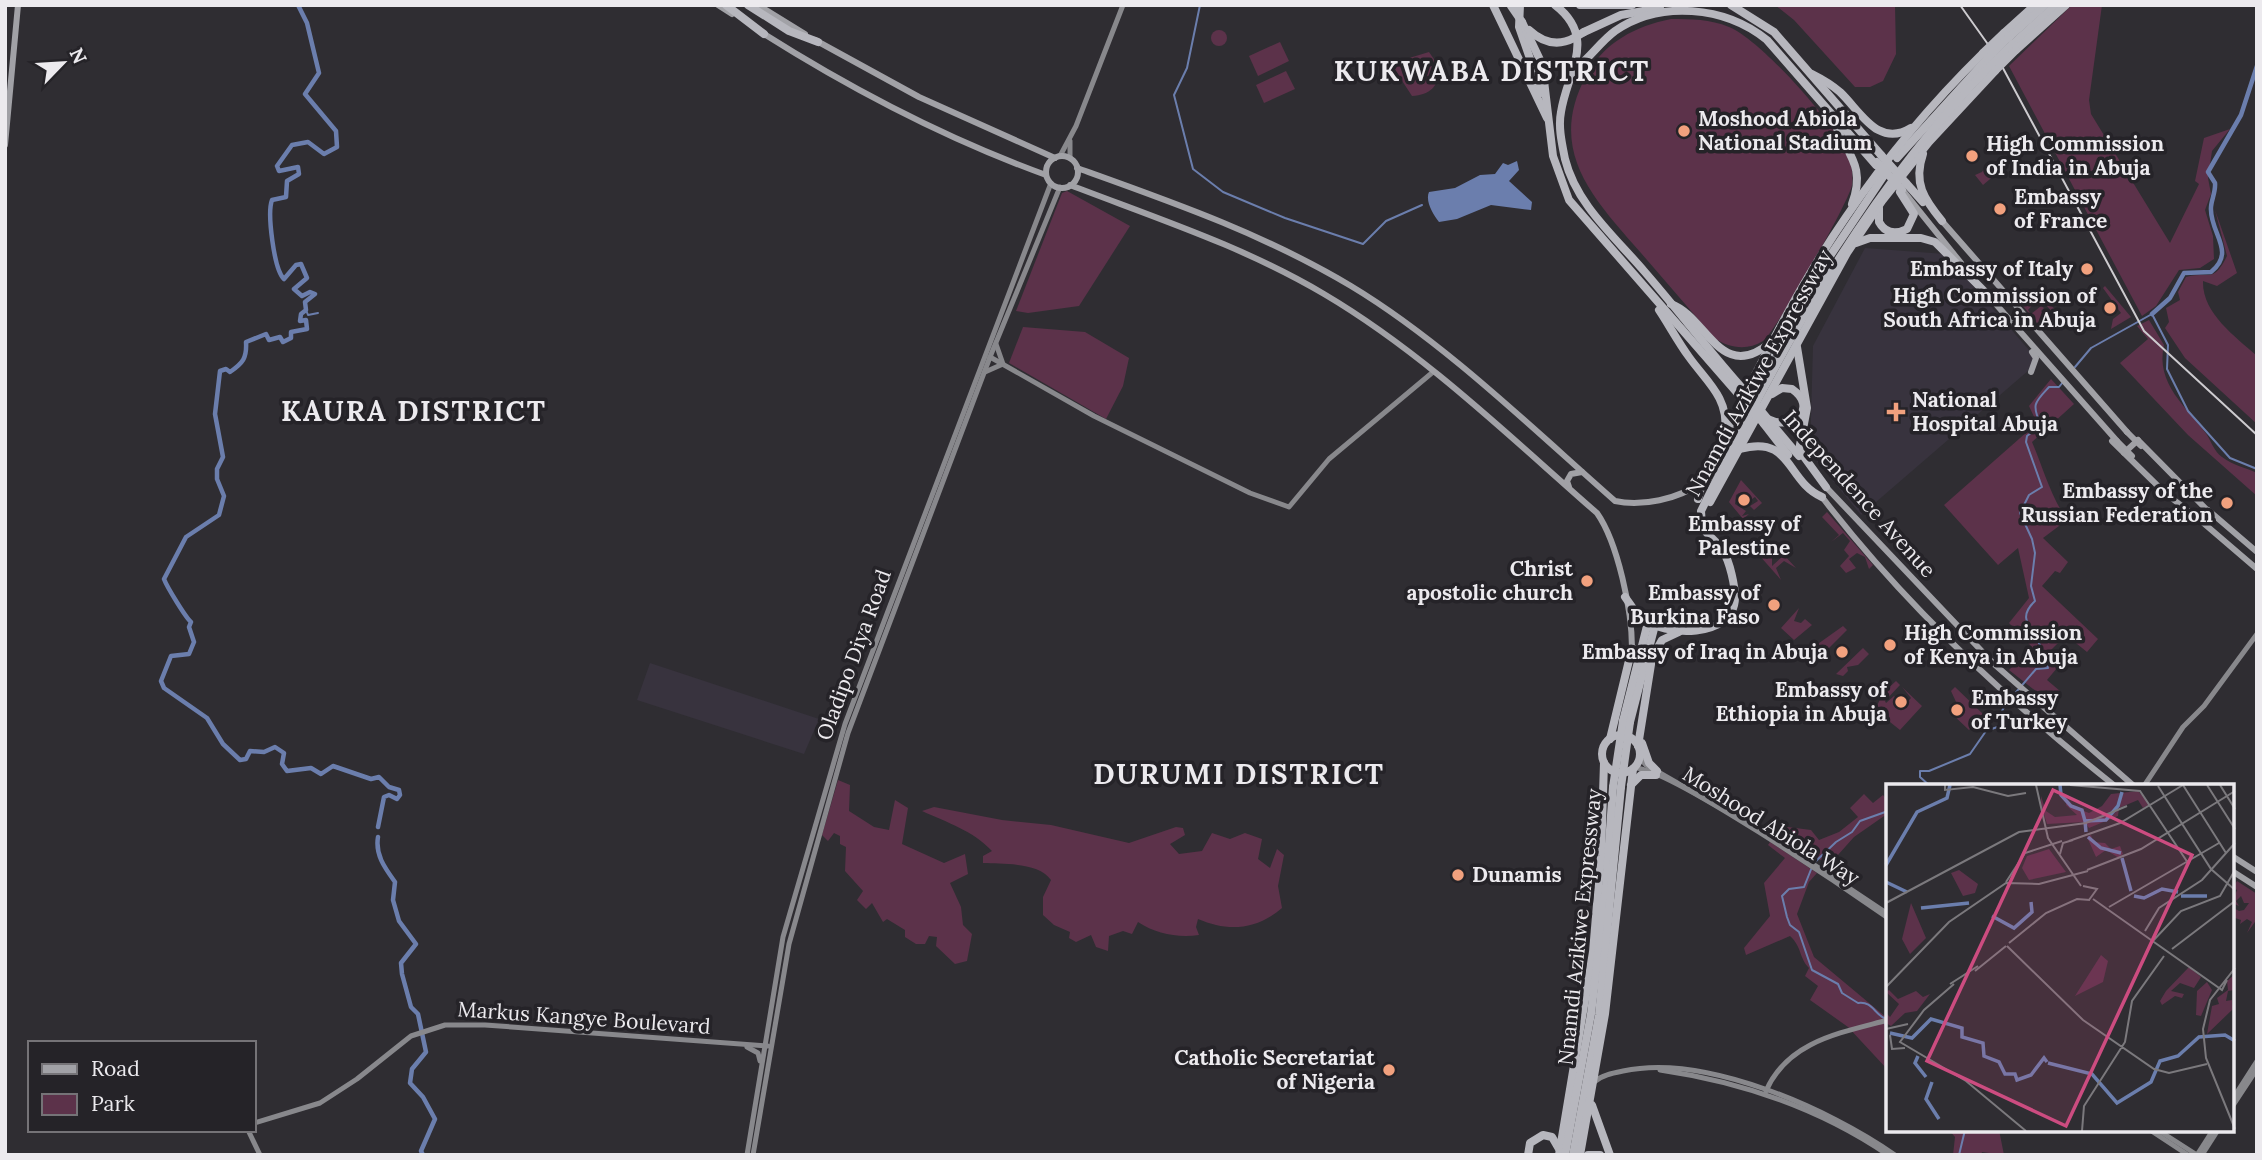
<svg xmlns="http://www.w3.org/2000/svg" width="2262" height="1160" font-family="Lora,serif">
  <rect width="100%" height="100%" fill="#2f2d32"/>
  <g fill="#38333e">
    <path d="M 1865,248 L 1945,254 L 2035,357 L 2029,370 L 1861,515 L 1810,453 L 1813,346 Z"/>
    <path d="M 650,663 L 819,719 L 804,754 L 637,700 Z"/>
  </g>
  <g fill="#5c324a">
    <path d="M 1775,5 L 1895,5 L 1896,54 L 1883,81 L 1870,87 L 1855,87 L 1794,20 Z"/>
    <path d="M 2072,5 L 2102,5 L 2089,100 L 2091,114 L 2170,243 L 2199,184 L 2195,181 L 2204,138 L 2230,129 L 2212,151 L 2208,178 L 2211,194 L 2205,210 L 2213,236 L 2214,259 L 2200,268 L 2179,270 L 2156,306 L 2142,316 L 2009,66 Z"/>
    <path d="M 1671,19 C 1691,19 1710,19 1729,27 C 1760,39 1838,126 1849,158 C 1852,166 1853,177 1852,185 C 1850,200 1775,333 1763,341 C 1747,351 1729,348 1714,338 C 1690,309 1665,281 1641,253 C 1594,199 1546,151 1586,76 C 1604,42 1636,26 1671,19 Z"/>
    <circle cx="1219" cy="38" r="8"/>
    <path d="M 1280,42 L 1289,61 L 1258,76 L 1249,56 Z"/>
    <path d="M 1429,52 L 1440,68 C 1439,86 1430,95 1412,96 L 1395,70 L 1396,62 Z"/>
    <path d="M 1286,71 L 1295,89 L 1264,103 L 1256,85 Z"/>
    <path d="M 1987,164 L 1996,174 L 1983,185 L 1975,175 L 1982,172 Z"/>
    <path d="M 1067,191 L 1130,226 L 1079,306 L 1028,313 L 1016,311 L 1062,193 Z"/>
    <path d="M 2215,210 L 2237,273 L 2217,286 L 2203,281 C 2202,313 2235,336 2257,356 L 2257,424 L 2185,358 L 2165,328 L 2169,322 L 2166,308 L 2180,300 L 2178,292 L 2186,277 C 2210,271 2213,284 2227,256 Z"/>
    <path d="M 2105,286 L 2131,317 L 2111,329 L 2113,319 L 2121,313 L 2103,288 Z"/>
    <path d="M 2038,293 L 2041,296 L 2028,310 L 2031,314 L 2041,306 L 2044,308 L 2041,311 L 2046,317 L 2052,312 L 2042,300 L 2044,297 L 2058,313 L 2041,328 L 2023,306 Z"/>
    <path d="M 2149,320 L 2164,345 C 2155,384 2187,407 2207,435 C 2212,443 2214,451 2222,457 C 2234,466 2245,467 2257,473 L 2257,496 L 2188,435 L 2120,363 L 2148,339 L 2137,326 Z"/>
    <path d="M 1023,327 L 1085,332 L 1129,358 L 1123,386 L 1106,419 L 1009,363 Z"/>
    <path d="M 2051,379 L 2074,404 L 2032,442 C 2044,470 2050,495 2067,520 L 2043,538 L 2068,562 L 2060,573 L 2055,571 L 2042,586 L 2098,639 L 2087,652 L 2066,635 L 2049,652 L 2050,661 L 2057,668 L 2047,680 L 2060,691 L 2051,703 L 2009,670 L 2032,647 L 2009,623 L 2029,598 L 2018,548 L 1998,565 L 1944,505 L 2037,423 L 2029,406 Z"/>
    <path d="M 1741,480 L 1762,503 L 1754,510 L 1750,506 L 1758,501 L 1755,497 L 1749,501 L 1747,496 L 1739,493 L 1736,495 L 1735,504 L 1746,511 L 1742,516 L 1749,514 L 1743,519 L 1729,502 Z"/>
    <path d="M 1827,512 L 1873,565 L 1869,569 L 1865,557 L 1857,553 L 1849,559 L 1856,568 L 1846,573 L 1840,566 L 1849,556 L 1844,550 L 1850,541 L 1843,533 L 1831,542 L 1839,535 L 1822,517 Z"/>
    <path d="M 1751,546 L 1767,559 L 1781,550 L 1782,553 L 1772,558 L 1772,566 L 1784,555 L 1796,568 L 1784,561 L 1776,568 L 1781,580 Z"/>
    <path d="M 1799,608 L 1794,621 L 1801,623 L 1805,619 L 1812,625 L 1794,640 L 1781,628 Z"/>
    <path d="M 1843,626 L 1847,630 L 1823,654 L 1815,646 Z"/>
    <path d="M 1863,648 L 1869,654 L 1858,665 L 1847,667 L 1848,671 L 1843,676 L 1836,674 Z"/>
    <path d="M 1896,681 L 1900,685 L 1885,701 L 1886,703 L 1894,696 L 1904,706 L 1911,698 L 1902,687 L 1922,706 L 1900,730 L 1875,710 L 1883,693 Z"/>
    <path d="M 1955,687 L 1983,714 L 1969,730 L 1950,712 L 1957,704 L 1951,691 Z"/>
    <path d="M 838,780 L 850,785 L 849,811 L 874,827 L 889,830 L 895,800 L 908,808 L 902,844 L 944,863 L 965,854 L 968,874 L 950,883 L 961,907 L 963,925 L 972,934 L 967,961 L 955,964 L 936,946 L 937,937 L 929,936 L 925,944 L 916,944 L 905,937 L 905,930 L 887,919 L 883,922 L 872,903 L 866,909 L 857,900 L 863,891 L 845,871 L 846,847 L 840,844 L 840,836 L 834,833 L 828,841 L 822,835 Z"/>
    <path d="M 1864,794 L 1873,803 L 1883,795 L 1887,800 L 1887,814 L 1854,837 L 1829,865 L 1776,833 L 1780,826 L 1811,830 L 1819,840 L 1839,832 L 1858,817 L 1850,808 Z"/>
    <path d="M 934,807 L 1002,820 L 1051,825 L 1129,843 L 1176,827 L 1183,828 L 1185,835 L 1170,844 L 1179,854 L 1202,851 L 1212,833 L 1230,839 L 1245,833 L 1262,839 L 1258,859 L 1270,868 L 1277,849 L 1284,855 L 1278,886 L 1282,908 C 1256,930 1228,932 1198,919 L 1196,927 L 1199,935 C 1178,938 1156,934 1138,922 L 1132,934 L 1123,931 L 1109,936 L 1108,951 L 1096,947 L 1091,935 L 1076,942 L 1069,938 L 1070,932 L 1054,925 L 1043,915 L 1043,897 L 1051,880 C 1039,862 1002,864 983,863 L 983,856 L 992,851 C 972,830 948,823 922,811 Z"/>
    <path d="M 1770,842 L 1817,873 L 1809,882 L 1797,914 L 1814,957 L 1887,1018 L 1887,1069 L 1848,1027 L 1810,1000 L 1818,986 L 1805,976 L 1809,968 C 1799,958 1802,947 1790,936 L 1746,955 L 1744,948 L 1770,916 L 1764,883 L 1785,858 L 1768,845 Z"/>
    <path d="M 2237,881 L 2257,894 L 2257,919 L 2247,933 L 2252,922 L 2247,919 L 2240,924 L 2241,920 L 2232,917 L 2232,907 L 2239,911 L 2244,910 L 2249,903 L 2244,903 L 2241,896 L 2236,901 L 2239,906 L 2232,903 L 2237,890 L 2233,887 Z"/>
    <path d="M 1949,1130 L 1999,1130 L 2004,1155 L 1982,1152 L 1981,1155 L 1953,1155 L 1955,1137 Z"/>
  </g>
  <path fill="#6b7ead" d="M 1517,161 L 1519,170 L 1509,181 L 1532,202 L 1531,210 L 1491,205 L 1457,219 L 1439,222 C 1433,214 1425,201 1429,192 L 1455,188 L 1480,175 L 1495,174 L 1503,163 L 1508,165 Z"/>
  <g fill="none" stroke-linecap="round" stroke-linejoin="round">
    <g stroke="#6b7ead" stroke-width="2">
      <path d="M 1200,5 L 1187,68 L 1174,95 L 1193,169 L 1223,192 L 1285,218 L 1363,244 L 1386,221 L 1422,205"/>
      <path d="M 306,310 L 308,315 L 318,313"/>
      <path d="M 2075,367 L 2091,348 L 2152,314 L 2168,345 L 2167,369 L 2188,411 L 2230,458 L 2257,469"/>
      <path d="M 2012,697 L 2036,669 L 2048,668 C 2045,659 2042,648 2038,641 C 2029,625 2018,617 2035,601 L 2031,586 L 2035,553 L 2032,539 L 2020,513 L 2029,495 L 2042,487 L 2026,442 L 2027,436 L 2041,425 C 2031,404 2035,402 2049,387 L 2059,387 L 2063,382"/>
      <path d="M 1930,786 L 1920,777 L 1920,771 L 1929,771 L 1970,754 L 1986,731 L 2003,725 L 2002,711 L 2008,700"/>
      <path d="M 1815,862 L 1836,842 L 1852,832 L 1860,821 L 1888,811"/>
      <path d="M 1812,867 L 1804,887 L 1789,889 L 1782,896 L 1787,917 L 1790,925 L 1799,932 L 1812,970 L 1838,984 L 1842,993 L 1858,1003 C 1872,1001 1874,1013 1884,1018"/>
      <path d="M 1885,1023 L 1888,1032"/>
      <path d="M 1959,1155 L 1965,1130"/>
    </g>
    <g stroke="#6b7ead" stroke-width="4.5">
      <path d="M 298,5 L 307,23 L 319,73 L 305,94 L 336,131 L 337,147 L 324,154 L 308,142 L 292,145 L 277,166 L 279,171 L 298,167 L 299,174 L 287,181 L 286,197 L 272,200 C 267,213 274,270 284,279 L 296,265 L 301,264 L 307,278 L 294,289 L 302,296 L 310,292 L 315,294 L 305,302 L 306,310 L 301,314 L 300,321 L 306,320 L 307,329 L 291,332 L 291,338 L 283,342 L 280,337 L 269,340 L 266,334 L 246,342 C 247,358 243,363 230,372 L 226,369 L 220,371 L 215,414 L 223,457 L 217,469 L 217,479 L 224,496 L 219,515 L 186,537 L 164,579 C 167,587 186,618 191,622 L 189,627 L 194,642 L 189,654 L 171,656 L 161,681 L 164,688 L 207,718 L 223,744 L 240,760 L 246,759 L 250,751 L 264,752 L 275,747 L 284,753 L 282,764 L 287,771 L 311,768 L 321,774 L 333,766 L 371,779 L 379,777 L 389,787 L 399,790 L 400,795 L 397,799 L 389,795 L 384,797 L 378,827"/>
      <path d="M 2152,314 L 2170,298 L 2184,273 L 2211,272 C 2236,252 2211,234 2211,210 C 2210,202 2216,193 2215,183 L 2208,172 L 2241,115 L 2257,66"/>
      <path d="M 378,837 C 375,855 385,868 395,882 L 393,900 L 399,921 L 416,944 L 401,963 L 402,974 L 411,1007 L 418,1014 L 426,1052 L 412,1069 L 410,1083 L 423,1097 L 435,1119 L 421,1151 L 423,1155"/>
    </g>
    <g stroke="#88888c" stroke-width="5">
      <path d="M 1060,156 L 1076,126 L 1123,5"/>
      <path d="M 1070,158 L 1070,141"/>
      <path d="M 990,357 L 1094,416 L 1250,493 L 1289,507 L 1329,459 L 1433,372"/>
      <path d="M 985,372 L 1003,364 L 996,344"/>
      <path d="M 1639,757 L 1646,765 L 1780,842 L 1888,914"/>
      <path d="M 1634,768 C 1667,766 1851,892 1888,918"/>
      <path d="M 2144,786 L 2183,727 L 2204,706 L 2257,634"/>
      <path d="M 747,1047 L 758,1053 L 760,1061"/>
      <path d="M 1660,1070 C 1742,1082 1819,1108 1888,1155"/>
      <path d="M 1594,1082 C 1602,1075 1613,1073 1623,1071 C 1705,1053 1829,1109 1895,1155"/>
      <path d="M 1766,1091 C 1788,1041 1840,1033 1888,1020"/>
      <path d="M 2232,1100 L 2257,1061"/>
      <path d="M 2232,1107 L 2257,1069"/>
      <path d="M 254,1123 L 320,1103 L 357,1079 L 411,1036 L 445,1025 L 485,1025 L 768,1046"/>
      <path d="M 248,1130 L 260,1155"/>
      <path d="M 2150,1130 L 2188,1155"/>
      <path d="M 2158,1130 L 2197,1155"/>
      <path d="M 747,1155 L 783,937 L 845,724 L 1051,183"/>
      <path d="M 753,1155 L 789,944 L 848,733 L 990,357 L 1060,187"/>
      <path d="M 2197,1155 L 2213,1130"/>
      <path d="M 2202,1155 L 2218,1130"/>
    </g>
    <g stroke="#a1a1a6" stroke-width="6">
      <path d="M 718,5 L 732,14"/>
      <path d="M 758,5 L 805,34"/>
      <path d="M 761,32 C 851,89 947,139 1046,175"/>
      <path d="M 815,40 L 919,97 L 1055,158"/>
      <path d="M 5,145 L 18,5"/>
      <circle cx="1062" cy="172" r="16"/>
      <path d="M 1077,168 C 1172,202 1264,234 1351,286 C 1444,342 1533,429 1615,501 C 1641,507 1679,499 1700,483"/>
      <path d="M 1070,185 C 1156,218 1245,247 1324,294 C 1424,353 1510,437 1597,513 C 1618,543 1632,611 1632,648"/>
      <path d="M 1904,192 L 1961,263"/>
      <path d="M 1942,221 L 2127,432"/>
      <path d="M 1986,293 L 2117,441"/>
      <path d="M 2031,372 L 2036,358 L 2032,352"/>
      <path d="M 2138,440 L 2210,513"/>
      <path d="M 2112,441 L 2165,493 L 2196,517"/>
      <path d="M 2124,453 L 2138,440"/>
      <path d="M 1569,487 L 1567,481 L 1571,474 L 1582,472"/>
      <path d="M 1826,487 L 1994,664 L 2134,786"/>
      <path d="M 1822,497 C 1904,604 2009,702 2115,786"/>
      <path d="M 2208,510 L 2257,552"/>
      <path d="M 2194,515 L 2257,569"/>
      <path d="M 2232,856 L 2257,872"/>
      <path d="M 2232,871 L 2257,887"/>
    </g>
    <g stroke="#b7b7be" stroke-width="8">
      <path d="M 726,5 L 764,34"/>
      <path d="M 748,5 L 789,31 L 818,42"/>
      <path d="M 1493,5 L 1547,118"/>
      <path d="M 1520,5 L 1519,27 L 1542,93"/>
      <path d="M 1555,5 C 1598,38 1567,72 1561,112 C 1558,127 1562,144 1565,159 C 1576,204 1615,237 1644,271 C 1678,310 1709,351 1743,389"/>
      <path d="M 1580,5 L 1632,5"/>
      <path d="M 1731,5 L 1774,32 L 1881,155"/>
      <path d="M 1522,22 L 1542,64 L 1553,156 L 1569,200 L 1740,396"/>
      <path d="M 1529,30 C 1542,42 1557,47 1574,38"/>
      <path d="M 1584,32 L 1621,15 L 1660,8"/>
      <path d="M 2004,33 L 2035,5"/>
      <path d="M 2008,38 L 2045,5"/>
      <path d="M 2013,44 L 2056,5"/>
      <path d="M 2016,50 L 2066,5"/>
      <path d="M 1575,69 C 1590,58 1600,42 1615,31 C 1660,0 1725,6 1767,40 L 1876,165"/>
      <path d="M 1812,74 C 1822,79 1832,85 1840,92 C 1861,112 1878,148 1911,128"/>
      <path d="M 1833,119 C 1845,153 1867,164 1852,204"/>
      <path d="M 1923,154 C 1913,183 1924,199 1942,221"/>
      <path d="M 1897,158 L 1987,59"/>
      <path d="M 1906,183 L 1923,202"/>
      <path d="M 1879,208 L 1879,222 C 1885,233 1895,235 1907,229 L 1914,214 L 1900,192"/>
      <path d="M 1856,243 L 1870,238 L 1921,238 L 1935,242 L 1989,296"/>
      <path d="M 1671,304 C 1707,317 1721,385 1771,342"/>
      <path d="M 1659,310 C 1669,325 1678,342 1689,357 C 1706,381 1729,398 1725,430"/>
      <path d="M 1797,347 L 1807,408 L 1799,450 L 1826,487"/>
      <path d="M 1768,419 C 1795,432 1818,407 1792,389 L 1782,388 L 1772,394"/>
      <path d="M 1771,423 L 1799,456"/>
      <path d="M 1764,424 L 1788,455"/>
      <path d="M 1740,449 C 1792,434 1786,481 1822,497"/>
      <path d="M 1707,480 L 1824,265 L 1889,168"/>
      <path d="M 1698,499 L 1704,475 C 1749,389 1790,298 1846,217 C 1886,158 1932,103 1983,53"/>
      <path d="M 1710,502 L 1847,253 L 1882,201 L 1929,142 L 1995,71"/>
      <path d="M 1625,597 C 1630,604 1635,612 1641,618 C 1664,637 1734,639 1735,598 C 1735,586 1730,562 1723,551 C 1712,533 1702,539 1701,511 C 1782,348 1862,196 1991,65"/>
      <path d="M 1623,721 L 1648,622"/>
      <path d="M 1630,722 L 1655,625"/>
      <circle cx="1621" cy="754" r="19"/>
      <path d="M 1610,739 L 1632,648"/>
      <path d="M 1642,743 L 1649,763 L 1657,771"/>
      <path d="M 1638,746 L 1652,658 L 1662,640 L 1679,632"/>
      <path d="M 1631,785 L 1641,775 L 1656,775"/>
      <path d="M 1592,1105 L 1610,1155"/>
      <path d="M 1528,1155 L 1530,1143 L 1543,1135 L 1552,1137 L 1559,1149"/>
      <path d="M 1559,1155 L 1593,952 L 1601,856 L 1604,763"/>
      <path d="M 1565,1155 L 1591,1014 L 1606,886 L 1613,787"/>
      <path d="M 1573,1155 L 1599,1015 L 1621,787"/>
      <path d="M 1580,1155 L 1605,1014 L 1633,769"/>
      <path d="M 1588,1155 L 1600,1155"/>
    </g>
    <path stroke="#cdcbcf" stroke-width="2" d="M 1960,5 L 1997,57 L 2144,331 L 2257,435"/>
    <g stroke="#a1a1a6" stroke-width="6">
      <path d="M 2127,432 L 2141,446"/>
      <path d="M 2117,441 L 2132,456"/>
    </g>
    <g stroke="#b7b7be" stroke-width="8">
      <path d="M 1511,6 L 1522,22"/>
      <path d="M 1574,38 L 1584,32"/>
      <path d="M 1983,53 L 2004,33"/>
      <path d="M 1987,59 L 2008,38"/>
      <path d="M 1991,65 L 2013,44"/>
      <path d="M 1995,71 L 2016,50"/>
      <path d="M 1881,155 L 1906,183"/>
      <path d="M 1877,162 L 1902,190"/>
      <path d="M 1743,389 L 1767,418"/>
      <path d="M 1740,396 L 1764,424"/>
      <path d="M 1613,787 L 1623,721"/>
      <path d="M 1621,787 L 1630,722"/>
    </g>
  </g>
  <g fill="#f2a17e" stroke="#252328" stroke-width="2.5">
    <circle cx="1684" cy="131" r="7"/>
    <circle cx="1972" cy="156" r="7"/>
    <circle cx="2000" cy="209" r="7"/>
    <circle cx="2087" cy="269" r="7"/>
    <circle cx="2110" cy="308" r="7"/>
    <path d="M1892.5 401.5h7v7h7v7h-7v7h-7v-7h-7v-7h7z"/>
    <circle cx="1744" cy="500" r="7"/>
    <circle cx="2227" cy="503" r="7"/>
    <circle cx="1587" cy="581" r="7"/>
    <circle cx="1774" cy="605" r="7"/>
    <circle cx="1890" cy="645" r="7"/>
    <circle cx="1842" cy="652" r="7"/>
    <circle cx="1901" cy="702" r="7"/>
    <circle cx="1957" cy="710" r="7"/>
    <circle cx="1458" cy="875" r="7"/>
    <circle cx="1389" cy="1070" r="7"/>
  </g>
  <g text-anchor="middle" stroke-width="7" stroke-linejoin="round" paint-order="stroke">
    <g font-size="21" font-weight="bold" fill="#eceaee" stroke="#252328" text-anchor="end">
      <text x="1698" y="126" text-anchor="start">Moshood Abiola<tspan x="1698" dy="24">National Stadium</tspan></text>
      <text x="1986" y="151" text-anchor="start">High Commission<tspan x="1986" dy="24">of India in Abuja</tspan></text>
      <text x="2014" y="204" text-anchor="start">Embassy<tspan x="2014" dy="24">of France</tspan></text>
      <text x="2073" y="276">Embassy of Italy</text>
      <text x="2096" y="303">High Commission of<tspan x="2096" dy="24">South Africa in Abuja</tspan></text>
      <text x="1912" y="407" text-anchor="start">National<tspan x="1912" dy="24">Hospital Abuja</tspan></text>
      <text x="2213" y="498">Embassy of the<tspan x="2213" dy="24">Russian Federation</tspan></text>
      <text x="1744" y="531" text-anchor="middle">Embassy of<tspan x="1744" dy="24">Palestine</tspan></text>
      <text x="1573" y="576">Christ<tspan x="1573" dy="24">apostolic church</tspan></text>
      <text x="1760" y="600">Embassy of<tspan x="1760" dy="24">Burkina Faso</tspan></text>
      <text x="1904" y="640" text-anchor="start">High Commission<tspan x="1904" dy="24">of Kenya in Abuja</tspan></text>
      <text x="1828" y="659">Embassy of Iraq in Abuja</text>
      <text x="1887" y="697">Embassy of<tspan x="1887" dy="24">Ethiopia in Abuja</tspan></text>
      <text x="1971" y="705" text-anchor="start">Embassy<tspan x="1971" dy="24">of Turkey</tspan></text>
      <text x="1472" y="882" text-anchor="start">Dunamis</text>
      <text x="1375" y="1065">Catholic Secretariat<tspan x="1375" dy="24">of Nigeria</tspan></text>
    </g>
    <g font-size="21" fill="#eceaee" stroke="#252328">
      <text transform="translate(1759 373) rotate(-61)" y="7">Nnamdi Azikiwe Expressway</text>
      <text transform="translate(1859 494) rotate(48)" y="7">Independence Avenue</text>
      <text transform="translate(854 655) rotate(-70)" y="7">Oladipo Diya Road</text>
      <text transform="translate(1771 826) rotate(32)" y="7">Moshood Abiola Way</text>
      <text transform="translate(1580 927) rotate(-84)" y="7">Nnamdi Azikiwe Expressway</text>
      <text transform="translate(584 1018) rotate(4)" y="7">Markus Kangye Boulevard</text>
    </g>
    <g font-size="28" font-weight="bold" letter-spacing="2" fill="#eceaee" stroke="#252328">
      <text x="1492" y="81">KUKWABA DISTRICT</text>
      <text x="414" y="421">KAURA DISTRICT</text>
      <text x="1239" y="784">DURUMI DISTRICT</text>
    </g>
  </g>
  <g transform="translate(1886 784)">
    <rect width="348" height="348" fill="#2f2d32"/>
    <path d="M 252,7 L 264,20 L 257,24 L 252,16 L 233,24 L 232,32 L 203,44 L 199,38 L 161,40 L 155,21 L 155,12 L 160,27 L 169,33 L 191,31 L 180,21 L 181,17 L 196,29 L 190,24 L 203,29 L 216,22 L 225,10 ZM 205,51 L 207,58 L 219,59 L 225,65 L 234,62 L 237,70 L 233,74 L 220,66 L 210,73 L 201,53 ZM 163,65 L 180,88 L 143,96 L 136,84 L 141,72 ZM 73,86 L 92,100 L 89,109 L 77,112 L 65,89 ZM 25,119 L 40,154 L 24,170 L 16,155 ZM 215,171 L 222,177 L 217,198 L 189,212 ZM 303,183 L 315,193 L 308,204 L 294,199 L 285,207 L 298,210 L 296,214 L 289,212 L 276,221 L 274,217 L 280,207 ZM 348,191 L 348,206 L 342,207 L 340,217 L 346,216 L 346,223 L 348,218 L 346,226 L 321,250 L 326,222 L 333,220 L 331,214 L 342,206 L 341,197 ZM 321,198 L 326,206 L 315,232 L 310,231 L 311,207 ZM 3,206 L 12,215 L 30,207 L 37,213 L 44,210 L 31,227 L 19,229 L 5,242 L 0,239 L 0,229 L 4,233 L 13,220 L 0,208 Z" fill="#5c324a"/>
    <path fill="none" stroke="#6b7ead" stroke-width="3.5" d="M 174,1 L 175,11 L 185,22 L 196,26 L 199,37M 200,48 L 199,37 L 220,36 L 232,22 L 236,8M 202,53 L 215,64 L 235,69M 236,74 L 245,107M 0,81 L 31,28 L 61,14 L 64,1M 0,98 L 21,108M 248,112 L 258,114 L 276,105 L 292,108M 295,112 L 321,112M 35,124 L 83,119M 106,132 L 128,144 L 146,128 L 145,118M 4,249 L 26,254 L 45,235 L 76,244 L 76,253 L 97,259 L 98,272 L 113,278 L 119,290 L 129,290 L 131,296 L 145,291 L 158,274 L 161,278M 32,272 L 29,279 L 40,293M 162,279 L 206,290 L 231,319 L 265,298 L 274,277 L 292,272 L 313,253 L 339,251 L 349,257M 46,298 L 40,315 L 53,335"/>
    <path fill="none" stroke="#7b797d" stroke-width="2" d="M 59,1 L 59,6 L 87,3 L 122,12 L 140,9M 150,1 L 162,54 L 195,102M 184,1 L 254,7 L 302,79M 321,1 L 349,45M 334,1 L 349,25M 272,2 L 325,85 L 349,106M 183,57 L 234,39 L 297,1 L 340,69M 174,70 L 177,59 L 187,56M 201,86 L 255,65 L 349,7M 120,98 L 139,69 L 176,57M 197,102 L 211,105 L 203,116M 207,115 L 336,206 L 341,196M 0,119 L 133,48 L 200,39 L 241,22M 223,123 L 333,59M 259,147 L 273,124 L 316,96 L 349,59M 123,159 L 160,129 L 191,115 L 204,116M 265,159 L 295,127 L 334,112 L 349,86M 121,162 L 197,236 L 268,285 L 283,289 L 321,280M 286,165 L 349,117M 349,184 L 324,216 L 317,245 L 320,274 L 349,345M 89,187 L 120,162M 64,200 L 92,182M 68,200 L 38,226 L 14,258 L 80,297 L 140,347M 0,203 L 63,138 L 120,99 L 153,100 L 202,87M 0,245 L 22,240M 4,251 L 6,265 L 19,264M 196,347 L 198,322 L 239,258 L 246,217 L 278,172"/>
    <path fill="#cc4c80" fill-opacity="0.15" stroke="#cc4c80" stroke-width="3.5" d="M 167,6 L 306,71 L 180,342 L 41,277 Z"/>
    <rect width="348" height="348" fill="none" stroke="#eceaee" stroke-width="3.5"/>
  </g>
  <rect width="2262" height="1160" fill="none" stroke="#eceaee" stroke-width="14"/>
  <rect x="28" y="1041" width="228" height="91" fill="#252328" stroke="#757377" stroke-width="2"/>
  <rect x="42" y="1064" width="35" height="10" fill="#a1a1a6" stroke="#757377" stroke-width="2"/>
  <text x="91" y="1076" font-size="21" fill="#eceaee">Road</text>
  <rect x="42" y="1094" width="35" height="21" fill="#5c324a" stroke="#757377" stroke-width="2"/>
  <text x="91" y="1111" font-size="21" fill="#eceaee">Park</text>
  <g transform="translate(63 63) rotate(65)" stroke="#252328" stroke-width="5" paint-order="stroke">
  <path d="M0-5L12 26L0 18L-12 26Z" fill="#eceaee"/>
  <text y="-10" font-size="19" font-weight="bold" text-anchor="middle" fill="#eceaee">N</text>
  </g>
</svg>
